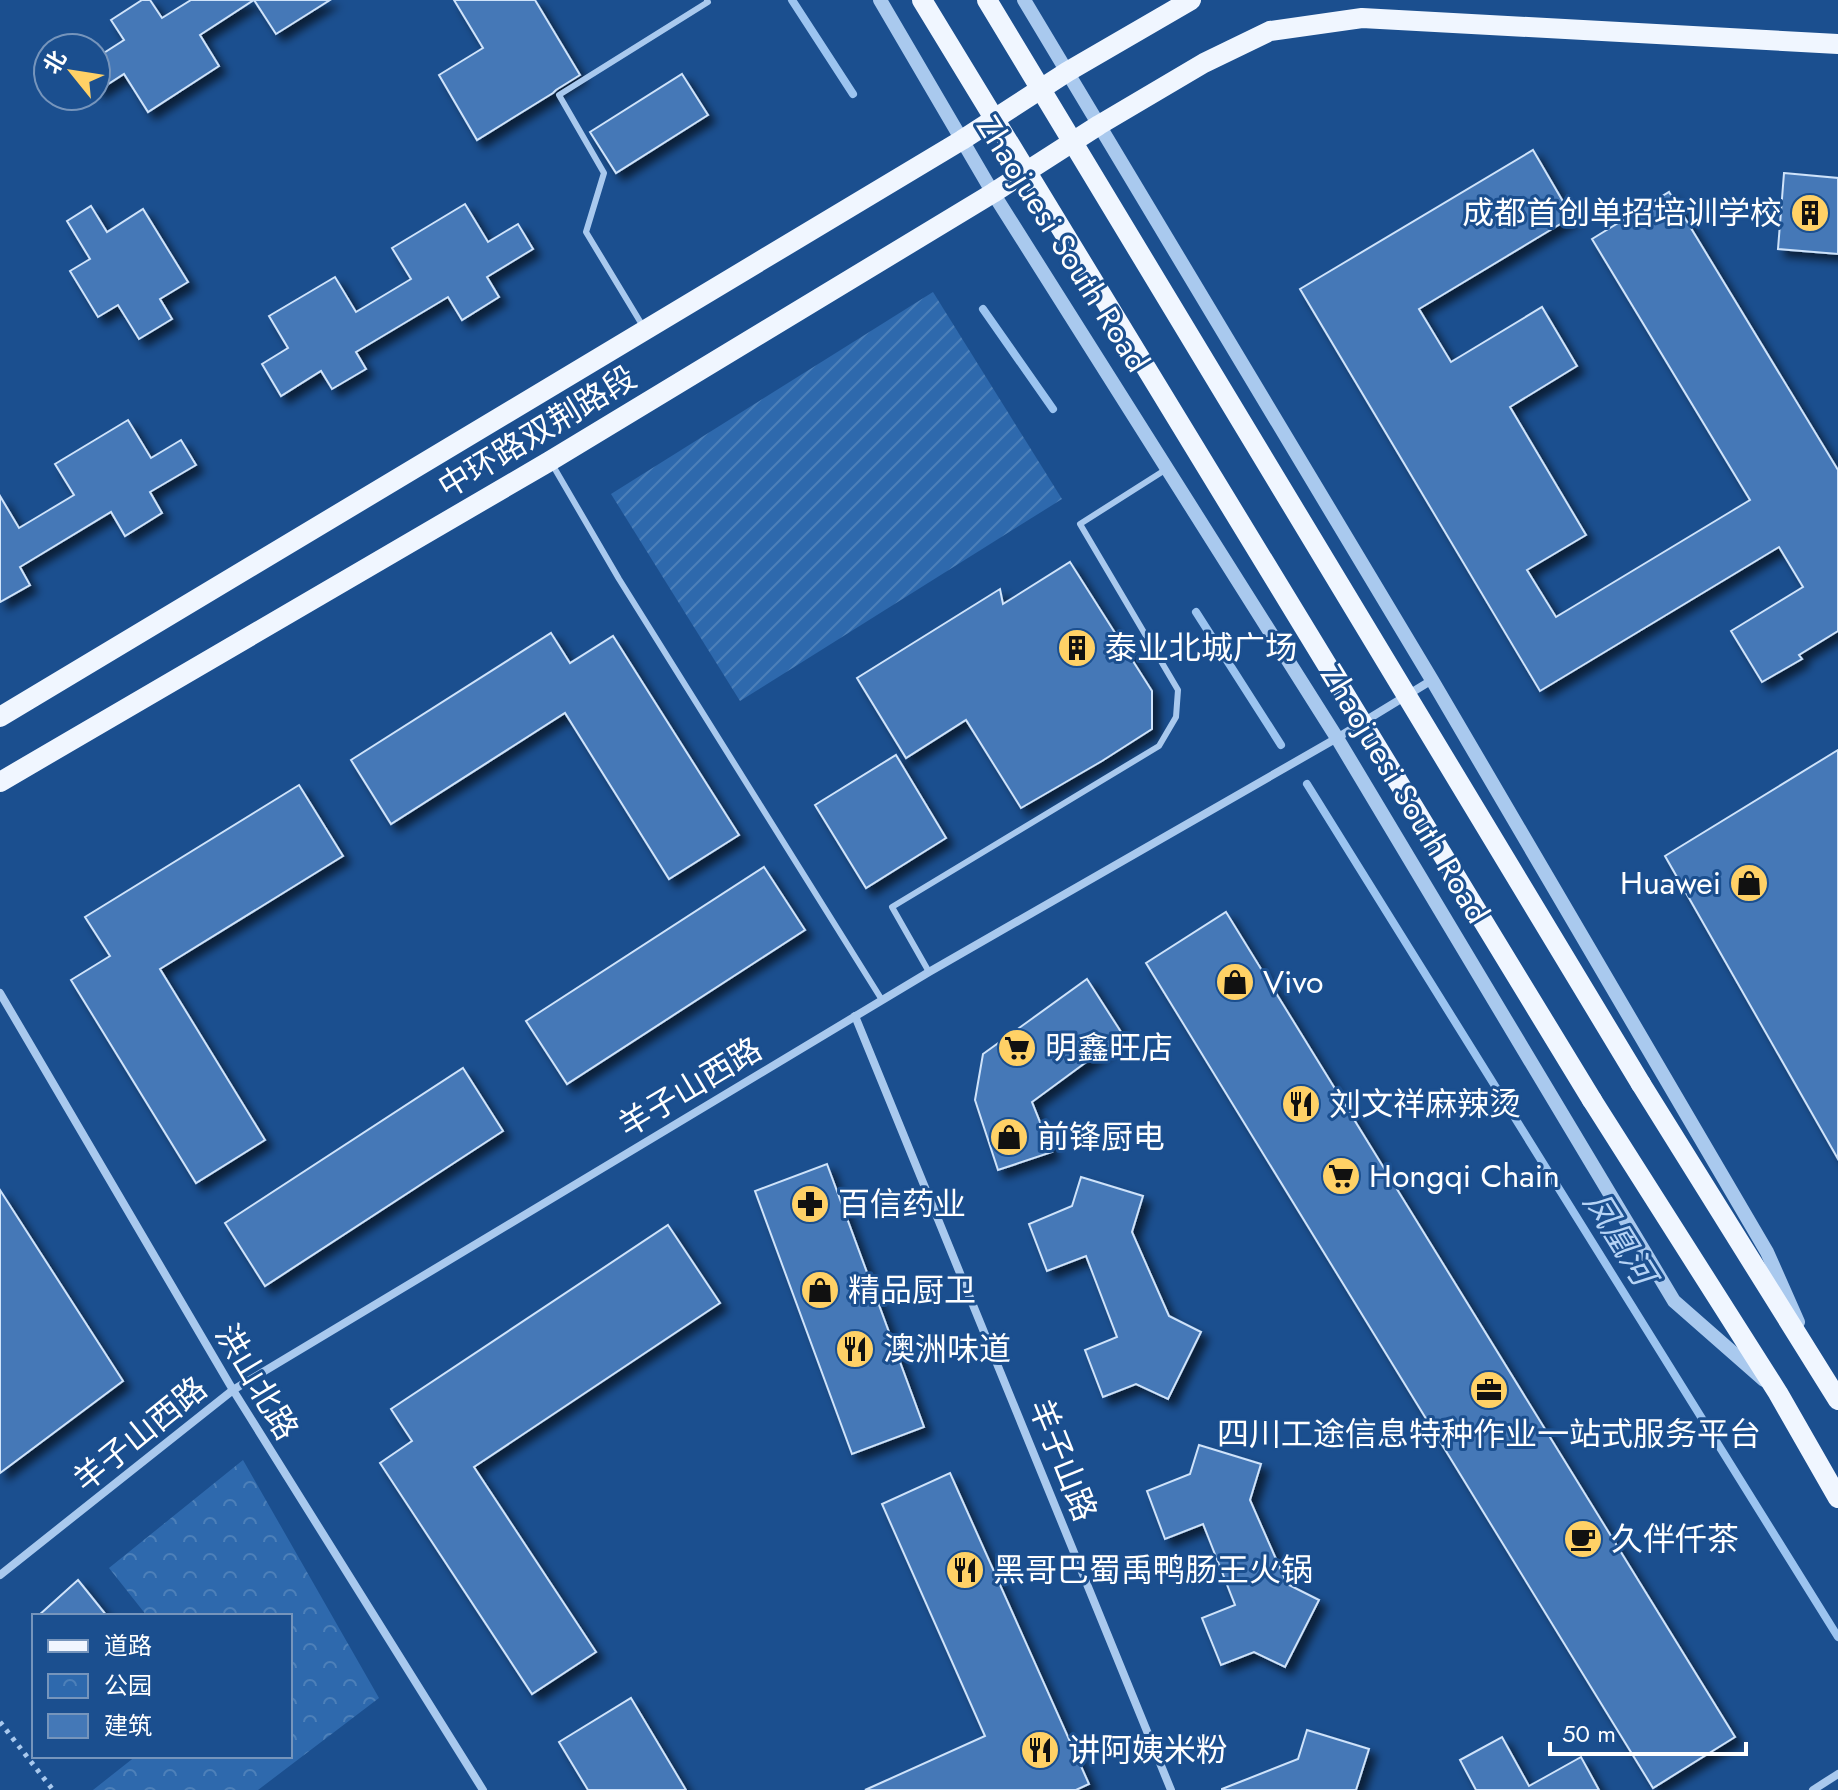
<svg xmlns="http://www.w3.org/2000/svg" width="1838" height="1790" font-family="Jost,'Noto Sans SC',sans-serif">
  <defs>
    <pattern id="park-crowns" width="20" height="18" patternUnits="userSpaceOnUse" patternTransform="scale(2)"><rect width="20" height="18" fill="#2e69ad"/><path d="M2 6a3 3 0 1 1 6 0M12 15a3 3 0 1 1 6 0" fill="none" stroke="#4d80b9"/></pattern>
    <pattern id="garden-furrows" width="10" height="10" patternUnits="userSpaceOnUse" patternTransform="scale(2)"><rect width="10" height="10" fill="#2e69ad"/><path d="M-1 1l2-2M0 10L10 0M9 11l2-2" fill="none" stroke="#4d80b9"/></pattern>
    <filter id="shadow"><feDropShadow dx="7" dy="7" stdDeviation="4" flood-color="#0009"/></filter>
  </defs>
  <rect width="100%" height="100%" fill="#1b4f8f"/>
  <path fill="url(#park-crowns)" d="M 243,1460 L 379,1698 L 258,1790 L 93,1790 L 136,1756 L 290,1756 L 290,1616 L 147,1616 L 109,1568 Z"/>
  <path fill="url(#garden-furrows)" d="M 933,292 L 1062,499 L 740,701 L 611,494 Z"/>
  <g fill="none" stroke-linecap="round" stroke-linejoin="round">
    <g stroke="#9cc4f0" stroke-width="8">
      <path d="M 792,0 L 853,94"/>
      <path d="M 983,309 L 1053,409"/>
      <path d="M 1196,612 L 1281,745"/>
      <path d="M 1307,784 L 1838,1637"/>
    </g>
  </g>
  <g fill="#4478b7" stroke="#cfe3fa" stroke-width="2" filter="url(#shadow)">
    <path d="M 142,0 L 150,0 L 162,18 L 191,0 L 330,0 L 276,34 L 254,0 L 200,35 L 219,66 L 148,112 L 124,74 L 96,92 L 96,58 L 124,40 L 111,20 Z"/>
    <path d="M 454,0 L 535,0 L 580,75 L 556,90 L 553,93 L 477,140 L 439,75 L 483,48 Z"/>
    <path d="M 682,74 L 708,115 L 616,173 L 590,132 Z"/>
    <path d="M 1533,150 L 1572,217 L 1419,309 L 1451,362 L 1542,307 L 1577,366 L 1510,407 L 1586,535 L 1527,570 L 1556,617 L 1750,500 L 1592,239 L 1669,192 L 1838,470 L 1838,631 L 1799,655 L 1802,659 L 1762,682 L 1731,631 L 1803,587 L 1779,547 L 1540,691 L 1300,289 Z"/>
    <path d="M 1784,173 L 1838,178 L 1838,254 L 1778,249 Z"/>
    <path d="M 465,204 L 488,242 L 518,224 L 533,249 L 487,277 L 499,297 L 462,320 L 448,297 L 356,352 L 366,369 L 332,389 L 321,371 L 281,396 L 262,364 L 288,348 L 269,316 L 335,277 L 356,312 L 411,279 L 392,248 Z"/>
    <path d="M 91,206 L 107,232 L 143,209 L 188,282 L 160,299 L 172,319 L 139,339 L 118,305 L 98,317 L 70,271 L 90,259 L 67,221 Z"/>
    <path d="M 128,420 L 151,458 L 181,440 L 196,465 L 150,492 L 162,513 L 125,536 L 111,512 L 20,567 L 30,585 L 0,602 L 0,496 L 19,528 L 74,495 L 55,464 Z"/>
    <path d="M 1070,562 L 1152,691 L 1152,729 L 1102,761 L 1021,808 L 966,720 L 906,758 L 857,678 L 1000,589 L 1003,604 Z"/>
    <path d="M 551,633 L 570,663 L 613,636 L 739,835 L 669,879 L 565,713 L 391,824 L 351,760 Z"/>
    <path d="M 1838,750 L 1838,1159 L 1665,856 Z"/>
    <path d="M 896,755 L 946,838 L 866,888 L 815,805 Z"/>
    <path d="M 299,785 L 343,856 L 160,969 L 265,1140 L 196,1183 L 71,980 L 110,956 L 85,917 Z"/>
    <path d="M 764,867 L 805,930 L 567,1084 L 526,1021 Z"/>
    <path d="M 1226,912 L 1735,1737 L 1653,1788 L 1146,963 Z"/>
    <path d="M 1087,979 L 1123,1035 L 1032,1102 L 1052,1152 L 998,1170 L 975,1100 L 983,1054 Z"/>
    <path d="M 463,1068 L 503,1131 L 265,1286 L 225,1223 Z"/>
    <path d="M 827,1164 L 924,1427 L 852,1454 L 755,1191 Z"/>
    <path d="M 1081,1177 L 1143,1196 L 1132,1232 L 1169,1316 L 1201,1332 L 1168,1399 L 1136,1384 L 1103,1397 L 1085,1350 L 1117,1337 L 1086,1256 L 1047,1271 L 1029,1224 L 1072,1206 Z"/>
    <path d="M 0,1190 L 123,1381 L 0,1473 Z"/>
    <path d="M 668,1225 L 720,1303 L 474,1467 L 596,1652 L 532,1694 L 380,1463 L 412,1441 L 391,1409 Z"/>
    <path d="M 1199,1445 L 1261,1464 L 1250,1500 L 1287,1584 L 1319,1600 L 1285,1667 L 1254,1652 L 1221,1665 L 1202,1618 L 1235,1605 L 1203,1524 L 1165,1539 L 1147,1491 L 1190,1474 Z"/>
    <path d="M 950,1473 L 1089,1784 L 1076,1790 L 865,1790 L 985,1736 L 882,1504 Z"/>
    <path d="M 78,1580 L 107,1616 L 38,1616 Z"/>
    <path d="M 631,1698 L 686,1790 L 588,1790 L 559,1742 Z"/>
    <path d="M 1307,1730 L 1369,1749 L 1356,1790 L 1222,1790 L 1222,1789 L 1298,1759 Z"/>
    <path d="M 1502,1737 L 1529,1786 L 1581,1757 L 1599,1790 L 1476,1790 L 1460,1760 Z"/>
  </g>
  <g fill="none" stroke-linecap="round" stroke-linejoin="round">
    <path stroke="#a9c9ee" stroke-width="5" stroke-dasharray="4 6" stroke-linecap="butt" d="M 0,1722 L 53,1790"/>
    <g stroke="#a9c9ee" stroke-width="6">
      <path d="M 644,328 L 586,232 L 604,173 L 559,95 L 708,2 L 707,0"/>
      <path d="M 552,464 L 619,579 L 882,1000"/>
      <path d="M 929,972 L 892,907 L 1159,746 L 1176,717 L 1178,690 L 1080,524 L 1165,470"/>
    </g>
    <g stroke="#a9c9ee" stroke-width="8">
      <path d="M 0,993 L 233,1390 L 483,1790"/>
      <path d="M 855,1016 L 1171,1790"/>
      <path d="M 0,1575 L 233,1390 L 929,972 L 1337,738 L 1432,680"/>
      <path d="M 1813,1790 L 1838,1774"/>
    </g>
    <g stroke="#a9c9ee" stroke-width="14">
      <path d="M 880,0 L 993,193 L 1337,738 L 1674,1301 L 1764,1380"/>
      <path d="M 1024,0 L 1432,680 L 1767,1252 L 1798,1322"/>
    </g>
    <g stroke="#f0f6ff" stroke-width="20">
      <path d="M 0,717 L 962,140 L 1067,72 L 1191,0"/>
      <path d="M 0,782 L 550,461 L 993,193 L 1099,125 L 1204,63 L 1270,31 L 1362,18 L 1838,44"/>
      <path d="M 1641,1084 L 1838,1400"/>
      <path d="M 1592,1100 L 1778,1393 L 1838,1498"/>
    </g>
    <g stroke="#f0f6ff" stroke-width="20">
      <path d="M 922,0 L 1592,1100"/>
      <path d="M 987,0 L 1641,1084"/>
    </g>
  </g>
  <defs>
    <symbol id="building-disc" viewBox="-11 -11 22 22"><circle r="9.5" fill="#ffd166" stroke="#1b4f8f"/><path d="M-4-6H4V6H1V3H-1V6H-4ZM-2.5-4.3h1.7v1.8h-1.7ZM.8-4.3h1.7v1.8H.8ZM-2.5-1h1.7V.8h-1.7ZM.8-1h1.7V.8H.8Z" fill="#111"/></symbol>
    <symbol id="shop-disc" viewBox="-11 -11 22 22"><circle r="9.5" fill="#ffd166" stroke="#1b4f8f"/><path d="M-5-2.5h2.3a2.7 3.5 0 0 1 5.4 0H5L5.5 6h-11ZM-1.5-2.5h3a1.5 2.3 0 0 0-3 0Z" fill="#111"/></symbol>
    <symbol id="supermarket-disc" viewBox="-11 -11 22 22"><circle r="9.5" fill="#ffd166" stroke="#1b4f8f"/><path d="M-6-5.5h2.5l.6 2H6L4.5 2H-2.5L-4.4-4H-6ZM-1.5 3.2a1.3 1.3 0 1 0 .1 0ZM3 3.2a1.3 1.3 0 1 0 .1 0Z" fill="#111"/></symbol>
    <symbol id="restaurant-disc" viewBox="-11 -11 22 22"><circle r="9.5" fill="#ffd166" stroke="#1b4f8f"/><path d="M-5-6h1v4h1v-4h1v4h1v-4h1v5L-1.5 .5V6h-2V.5L-5-1ZM5-6V6H3V1.5H1.5Q1.5-4 5-6Z" fill="#111"/></symbol>
    <symbol id="pharmacy-disc" viewBox="-11 -11 22 22"><circle r="9.5" fill="#ffd166" stroke="#1b4f8f"/><path d="M-2-6h4v4h4v4h-4v4h-4v-4h-4v-4h4Z" fill="#111"/></symbol>
    <symbol id="office-disc" viewBox="-11 -11 22 22"><circle r="9.5" fill="#ffd166" stroke="#1b4f8f"/><path d="M-6-3h4V-5.5h4V-3h4V5H-6ZM-1-4.5V-3h2v-1.5ZM-6 0V1H6V0Z" fill="#111"/></symbol>
    <symbol id="cafe-disc" viewBox="-11 -11 22 22"><circle r="9.5" fill="#ffd166" stroke="#1b4f8f"/><path d="M-5.5-4.5H6V0H3Q3 3.5 0 3.5H-2.5Q-5.5 3.5-5.5 0ZM3-3.2v2h1.7v-2ZM-6 4.5H4V6H-6Z" fill="#111"/></symbol>
  </defs>
  <g fill-rule="evenodd">
    <use href="#building-disc" x="1788" y="191" width="44" height="44"/>
    <use href="#building-disc" x="1055" y="626" width="44" height="44"/>
    <use href="#shop-disc" x="1727" y="861" width="44" height="44"/>
    <use href="#shop-disc" x="1213" y="960" width="44" height="44"/>
    <use href="#supermarket-disc" x="995" y="1026" width="44" height="44"/>
    <use href="#restaurant-disc" x="1279" y="1082" width="44" height="44"/>
    <use href="#shop-disc" x="987" y="1115" width="44" height="44"/>
    <use href="#supermarket-disc" x="1319" y="1154" width="44" height="44"/>
    <use href="#pharmacy-disc" x="788" y="1182" width="44" height="44"/>
    <use href="#shop-disc" x="798" y="1268" width="44" height="44"/>
    <use href="#restaurant-disc" x="833" y="1327" width="44" height="44"/>
    <use href="#office-disc" x="1467" y="1368" width="44" height="44"/>
    <use href="#cafe-disc" x="1561" y="1517" width="44" height="44"/>
    <use href="#restaurant-disc" x="943" y="1548" width="44" height="44"/>
    <use href="#restaurant-disc" x="1018" y="1728" width="44" height="44"/>
  </g>
  <g text-anchor="middle" stroke-width="6" stroke-linejoin="round" paint-order="stroke">
    <g font-size="32" fill="#fff" stroke="#1b4f8f" text-anchor="start">
      <text x="1782" y="224" text-anchor="end">成都首创单招培训学校</text>
      <text x="1105" y="659">泰业北城广场</text>
      <text x="1721" y="894" text-anchor="end">Huawei</text>
      <text x="1263" y="993">Vivo</text>
      <text x="1045" y="1059">明鑫旺店</text>
      <text x="1329" y="1115">刘文祥麻辣烫</text>
      <text x="1037" y="1148">前锋厨电</text>
      <text x="1369" y="1187">Hongqi Chain</text>
      <text x="838" y="1215">百信药业</text>
      <text x="848" y="1301">精品厨卫</text>
      <text x="883" y="1360">澳洲味道</text>
      <text x="1489" y="1445" text-anchor="middle">四川工途信息特种作业一站式服务平台</text>
      <text x="1611" y="1550">久伴仟茶</text>
      <text x="993" y="1581">黑哥巴蜀禹鸭肠王火锅</text>
      <text x="1068" y="1761">讲阿姨米粉</text>
    </g>
    <g font-size="32" fill="#fff" stroke="#1b4f8f">
      <text transform="translate(1063 244) rotate(58)" y="11">Zhaojuesi South Road</text>
      <text transform="translate(537 432) rotate(-31)" y="11">中环路双荆路段</text>
      <text transform="translate(1405 794) rotate(59)" y="11">Zhaojuesi South Road</text>
      <text transform="translate(690 1087) rotate(-31)" y="11">羊子山西路</text>
      <text transform="translate(257 1382) rotate(59)" y="11">洪山北路</text>
      <text transform="translate(140 1434) rotate(-39)" y="11">羊子山西路</text>
      <text transform="translate(1063 1460) rotate(68)" y="11">羊子山路</text>
    </g>
    <g font-size="34" font-style="italic" fill="#b5d3f5" stroke="#1b4f8f">
      <text transform="translate(1620 1238) rotate(58)" y="12">凤凰河</text>
    </g>
  </g>
  <rect x="32" y="1614" width="260" height="144" fill="#1b4f8f" stroke="#7695bc" stroke-width="2"/>
  <rect x="48" y="1640" width="40" height="12" fill="#f0f6ff" stroke="#7695bc" stroke-width="2"/>
  <text x="104" y="1654" font-size="24" fill="#ffffff">道路</text>
  <rect x="48" y="1674" width="40" height="24" fill="url(#park-crowns)" stroke="#7695bc" stroke-width="2"/>
  <text x="104" y="1694" font-size="24" fill="#ffffff">公园</text>
  <rect x="48" y="1714" width="40" height="24" fill="#4478b7" stroke="#7695bc" stroke-width="2"/>
  <text x="104" y="1734" font-size="24" fill="#ffffff">建筑</text>
  <g transform="translate(72 72) rotate(300)"><circle r="38" fill="#1b4f8f" stroke="#7695bc" stroke-width="2"/>
  <path d="M0-6L14 30L0 20L-14 30Z" fill="#ffd166"/>
  <text y="-12" font-size="22" font-weight="bold" text-anchor="middle" fill="#ffffff">北</text>
  </g>
  <path d="M1550 1742v12h196v-12" fill="none" stroke="#ffffff" stroke-width="4"/>
  <text x="1562" y="1742" font-size="24" fill="#ffffff" stroke="#1b4f8f" stroke-width="6" paint-order="stroke">50 m</text>
</svg>
